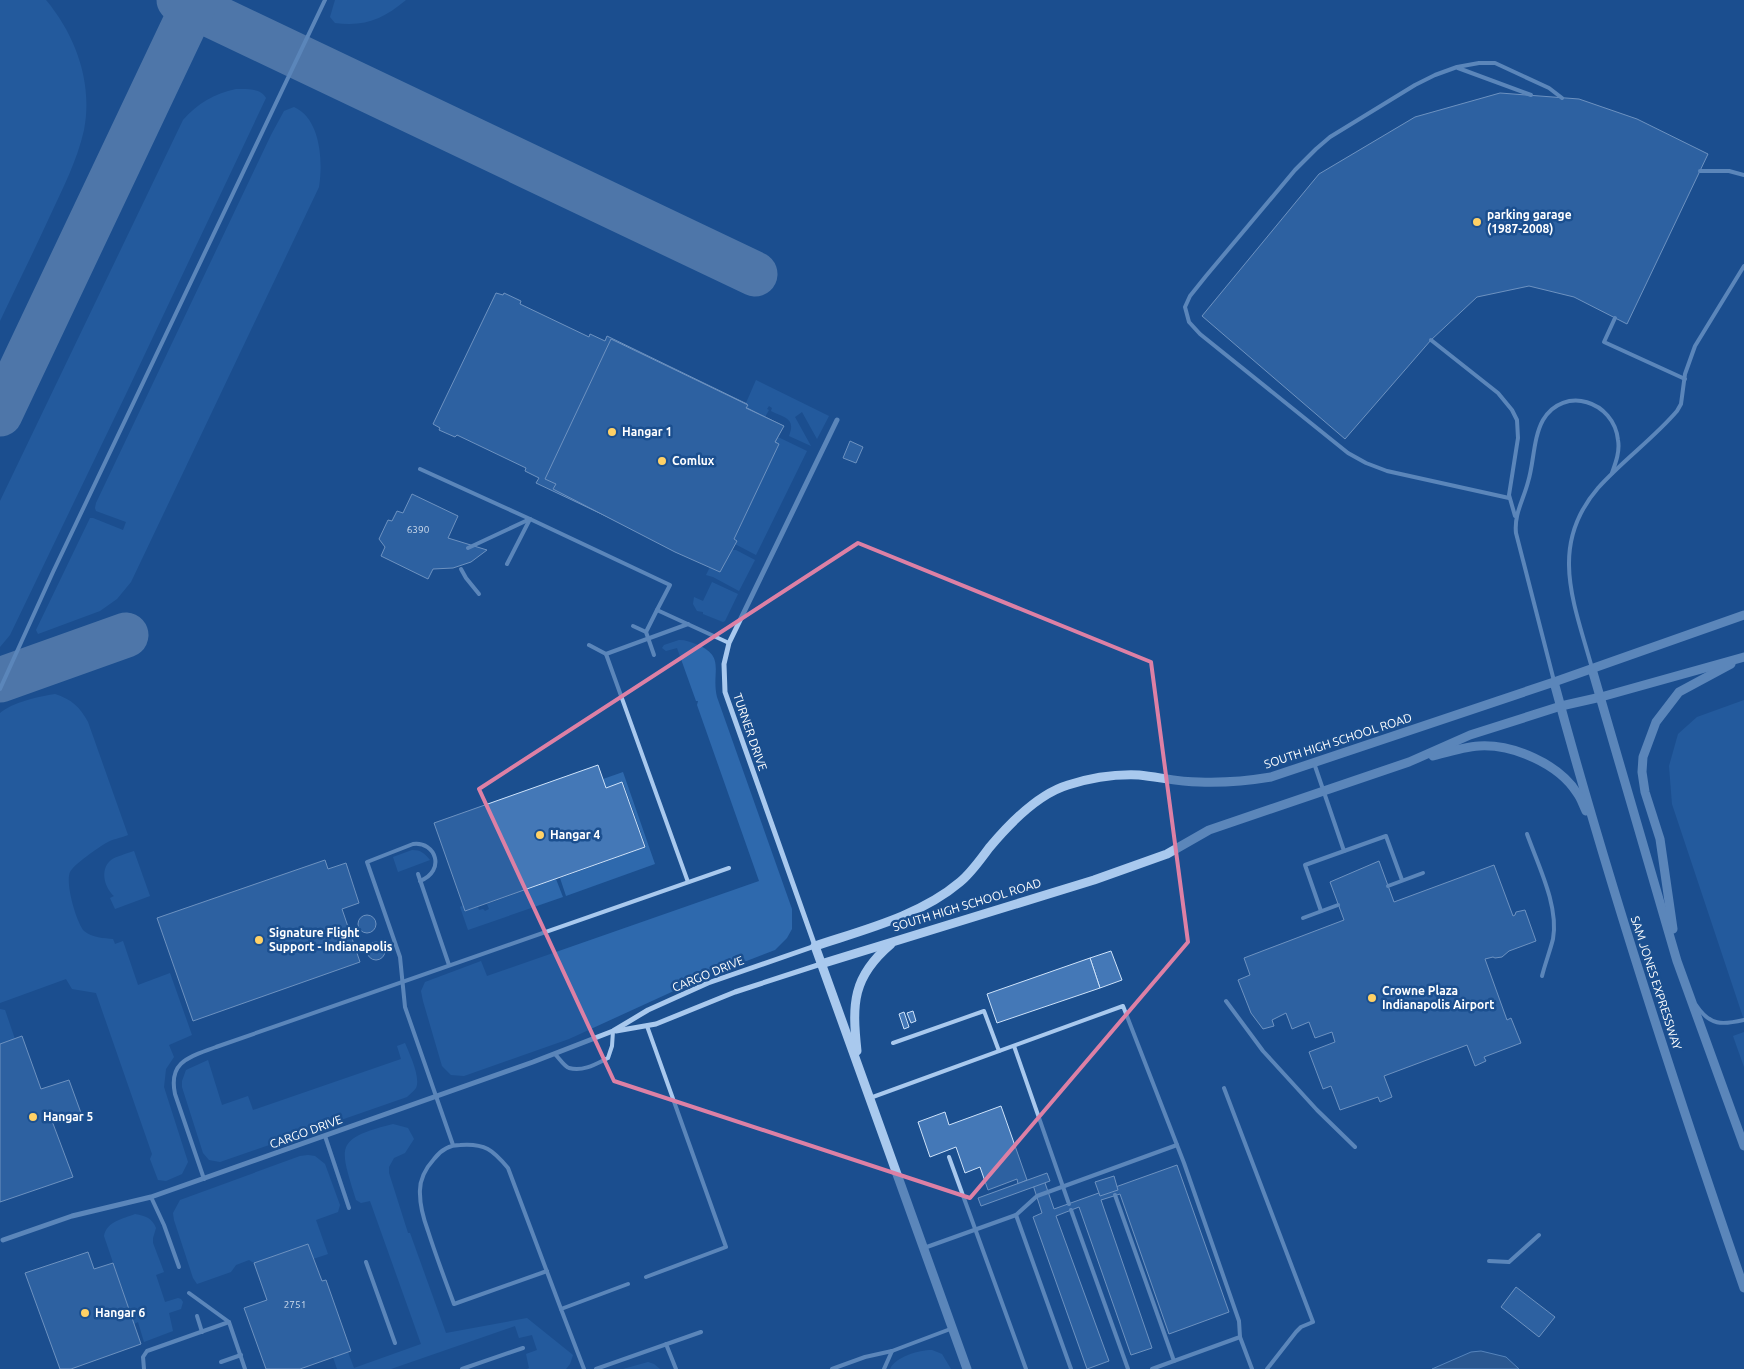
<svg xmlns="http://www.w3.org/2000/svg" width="1744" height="1369" font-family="Ubuntu,sans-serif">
  <rect width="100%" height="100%" fill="#1b4f8f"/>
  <g fill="#2e69ad">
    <path d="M 0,0 L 46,0 C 76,36 93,83 84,130 C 77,161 62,190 49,218 C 33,253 16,287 0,321 Z"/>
    <path d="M 335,0 L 406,0 C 383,19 365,27 335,23 L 330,17 Z"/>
    <path d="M 236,89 C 247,89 261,88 266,98 L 126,394 L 10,635 L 0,647 L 0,501 L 183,120 C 198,103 214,94 236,89 Z"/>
    <path d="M 294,107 C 321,119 323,162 319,187 L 131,582 L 117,599 L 100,611 L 38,634 L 36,630 L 90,518 L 93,518 L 123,530 L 126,522 L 96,511 L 95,508 L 96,503 L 271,135 L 284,111 Z"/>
    <path d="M 756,380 L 829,416 L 817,439 L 802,412 L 795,417 L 811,446 L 789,436 C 796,418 785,418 771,411 L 772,408 L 769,406 L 767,409 L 769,410 L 765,417 L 746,408 L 748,405 L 746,403 Z"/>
    <path d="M 778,437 L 807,451 L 756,555 L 735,544 L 737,541 L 734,539 L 779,444 L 775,442 Z"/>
    <path d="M 730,550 L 736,550 L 755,560 L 739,591 L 713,577 L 706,575 L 710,567 L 720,572 Z"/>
    <path d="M 712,582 L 738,594 L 725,621 L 723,622 L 703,614 L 703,612 L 697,611 L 693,604 L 694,597 L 703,601 Z"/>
    <path d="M 679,640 C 686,640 691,642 698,645 C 726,657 711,672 717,697 L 792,909 L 792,929 L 787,938 L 775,950 L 700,979 L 569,1039 L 464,1076 L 451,1075 L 442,1066 L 423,1001 L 421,991 L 425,982 L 481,961 L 487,976 L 759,881 L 697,705 L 698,701 L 696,701 L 677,648 L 666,651 L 662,648 L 664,645 Z"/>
    <path d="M 55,694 C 71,699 80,707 88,722 L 128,835 C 121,838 112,839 106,843 C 98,848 74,864 70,872 C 65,883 76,922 84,931 C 92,938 104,938 113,939 L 115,944 L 123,941 L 138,985 L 170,973 L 192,1035 L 169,1045 L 174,1057 L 166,1069 L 164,1087 L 188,1162 L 182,1174 L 166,1181 L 158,1180 L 150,1159 L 152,1154 L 96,993 L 72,989 L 66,979 L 0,1003 L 0,713 C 11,703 40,696 55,694 Z"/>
    <path d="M 1744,700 L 1744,1020 L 1672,804 L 1669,766 L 1678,734 L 1697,717 Z"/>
    <path d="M 623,772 L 655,864 L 566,896 L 560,878 L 646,847 L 623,782 L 606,788 L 603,779 Z"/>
    <path d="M 412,850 C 421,850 424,853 430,860 L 398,872 L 393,857 Z"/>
    <path d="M 134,851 L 150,896 L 115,909 L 110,898 L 114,896 C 105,888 99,870 111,860 C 117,856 126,854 134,851 Z"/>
    <path d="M 556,879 L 563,897 L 468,930 L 460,907 L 463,905 L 466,911 L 478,907 L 479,910 L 483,909 L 485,911 L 489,909 L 487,904 Z"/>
    <path d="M 0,1009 L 5,1010 L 15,1039 L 0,1044 Z"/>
    <path d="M 1744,1032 L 1744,1067 L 1733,1036 Z"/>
    <path d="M 405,1043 C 409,1053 421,1077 416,1088 C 414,1091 410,1094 407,1097 L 220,1162 L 209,1160 L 203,1153 L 182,1087 L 182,1081 L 186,1070 L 208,1060 L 222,1105 L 248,1096 L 253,1110 L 401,1059 L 397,1046 Z"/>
    <path d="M 393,1124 L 408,1128 L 414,1139 L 405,1153 L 394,1158 L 389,1167 L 389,1173 L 408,1233 L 410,1233 L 446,1333 L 527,1318 L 573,1355 L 570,1364 L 566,1369 L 527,1369 L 529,1368 L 526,1354 L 537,1350 L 532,1335 L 519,1338 L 515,1326 L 391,1369 L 337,1369 L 333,1357 L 348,1352 L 354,1368 L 421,1344 L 370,1201 L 361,1203 L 356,1200 C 340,1147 333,1139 393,1124 Z"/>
    <path d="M 308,1155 L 315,1156 L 325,1164 L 340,1205 L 338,1212 L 316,1220 L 328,1254 L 313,1259 L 308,1244 L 254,1263 L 249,1260 L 236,1265 L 231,1272 L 197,1284 L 193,1278 L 174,1220 L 173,1213 L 180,1200 L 300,1156 Z"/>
    <path d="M 135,1214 C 146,1216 152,1218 156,1228 L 153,1238 L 153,1243 L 164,1272 L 156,1275 L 165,1302 L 178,1298 L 181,1299 L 183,1302 L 181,1309 L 169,1313 L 173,1331 L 144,1342 L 138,1322 L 134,1324 L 104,1236 C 107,1221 123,1219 135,1214 Z"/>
    <path d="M 932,1350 L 942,1354 L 951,1369 L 890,1369 C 895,1357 919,1350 932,1350 Z"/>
    <path d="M 648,1362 L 654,1364 L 660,1369 L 623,1369 Z"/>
  </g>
  <path fill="#3c6290" stroke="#9cc4f0" d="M 1481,1351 L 1506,1357 L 1519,1369 L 1432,1369 L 1471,1352 Z"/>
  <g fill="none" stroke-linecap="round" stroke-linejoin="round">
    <g stroke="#8da7c7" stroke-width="45">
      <path d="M 179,0 L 755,274"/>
      <path d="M 0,414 L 196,0"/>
      <path d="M 0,680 L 126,635"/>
    </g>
  </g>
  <g fill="#4478b7" stroke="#cfe3fa">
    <path d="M 1500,93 L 1579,99 L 1637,119 L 1708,154 L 1627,324 L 1574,297 L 1529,286 L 1477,297 L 1431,340 L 1345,439 L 1202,316 L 1319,174 L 1415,117 Z"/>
    <path d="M 496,293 L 503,295 L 504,293 L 521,301 L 520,304 L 589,337 L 590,334 L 605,341 L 607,336 L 747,404 L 745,407 L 783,426 L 775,442 L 777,443 L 727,548 L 730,549 L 720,570 L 536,483 L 539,478 L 525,471 L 526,468 L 457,435 L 455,437 L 439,430 L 440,428 L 433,424 Z"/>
    <path d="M 611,339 L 748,405 L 746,408 L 784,426 L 775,442 L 779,444 L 734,539 L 737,541 L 720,572 L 675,552 L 553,489 L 556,484 L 545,479 Z"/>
    <path d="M 850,441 L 863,447 L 856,463 L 843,458 Z"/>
    <path d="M 412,494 L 458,516 L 448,538 L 487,550 L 471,562 L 453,568 L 433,569 L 428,579 L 381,556 L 385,547 L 379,539 L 388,520 L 392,521 L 397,511 L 403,513 Z"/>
    <path d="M 598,765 L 606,788 L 622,782 L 645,847 L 465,911 L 434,823 Z"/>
    <path d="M 325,860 L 328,869 L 346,863 L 359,903 L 342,909 L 360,962 L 193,1021 L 157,918 Z"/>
    <path d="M 1379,861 L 1394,902 L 1494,865 L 1513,916 L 1515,915 L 1516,912 L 1525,910 L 1536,941 L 1509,951 L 1502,957 L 1495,958 L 1493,957 L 1485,959 L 1507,1020 L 1511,1018 L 1521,1043 L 1484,1057 L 1486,1061 L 1475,1066 L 1467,1045 L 1384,1076 L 1392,1097 L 1380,1102 L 1378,1097 L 1340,1110 L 1331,1086 L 1323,1089 L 1309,1052 L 1335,1042 L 1332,1032 L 1315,1038 L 1309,1022 L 1292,1029 L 1286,1013 L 1272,1020 L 1274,1026 L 1263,1029 L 1251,1013 L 1238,980 L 1250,975 L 1244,958 L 1344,920 L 1330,882 Z"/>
    <circle cx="367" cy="924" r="9"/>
    <circle cx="376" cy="951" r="9"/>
    <path d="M 1111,951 L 1122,980 L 1100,988 L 1090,958 Z"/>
    <path d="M 1090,958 L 1100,988 L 997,1023 L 987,994 Z"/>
    <path d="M 913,1011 L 916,1021 L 911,1023 L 907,1013 Z"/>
    <path d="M 904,1012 L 909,1027 L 904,1029 L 899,1014 Z"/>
    <path d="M 22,1036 L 41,1089 L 69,1080 L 81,1113 L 52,1121 L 73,1177 L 0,1202 L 0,1044 Z"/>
    <path d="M 1001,1106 L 1027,1180 L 1018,1184 L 1017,1179 L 988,1190 L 980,1167 L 965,1173 L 956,1147 L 930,1157 L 918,1122 L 945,1112 L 949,1125 Z"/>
    <path d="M 1177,1165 L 1229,1312 L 1169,1334 L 1120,1194 L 1101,1200 L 1152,1348 L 1131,1355 L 1079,1207 L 1056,1216 L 1109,1361 L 1087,1369 L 1033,1217 L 1042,1213 L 1033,1185 L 1044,1180 L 1054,1209 Z"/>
    <path d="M 1047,1173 L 1050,1181 L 981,1206 L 978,1198 Z"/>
    <path d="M 1114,1176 L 1118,1190 L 1100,1196 L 1095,1182 Z"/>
    <path d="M 308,1244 L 322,1281 L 326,1280 L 351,1351 L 300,1369 L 266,1369 L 244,1308 L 267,1300 L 254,1263 Z"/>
    <path d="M 88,1252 L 94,1269 L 113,1263 L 141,1344 L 71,1369 L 60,1369 L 25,1273 Z"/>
    <path d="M 1516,1287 L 1555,1317 L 1539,1337 L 1501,1307 Z"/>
  </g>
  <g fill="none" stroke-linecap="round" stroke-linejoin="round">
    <g stroke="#a9c9ee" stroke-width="4">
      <path d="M 1458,68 L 1531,95"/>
      <path d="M 1700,171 L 1729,171 L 1744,175"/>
      <path d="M 1615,318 L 1604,342 L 1685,379"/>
      <path d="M 1431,340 L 1498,393 L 1512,410 L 1517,420 L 1518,438 L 1509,495 L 1515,516"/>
      <path d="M 420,469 L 530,519"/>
      <path d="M 1509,498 L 1387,471 L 1366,463 L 1348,453 L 1200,334 L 1189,322 L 1185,307 L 1190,296 L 1206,276 L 1295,170 L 1316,149 L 1330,137 L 1415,85 L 1435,75 L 1457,67 L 1479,63 L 1495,63 L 1549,88 L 1562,98"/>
      <path d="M 468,548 L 530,519"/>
      <path d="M 507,564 L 530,519 L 670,585 L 657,610 L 729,643"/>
      <path d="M 461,569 L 466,578 L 479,594"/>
      <path d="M 633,626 L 646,632 L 654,655"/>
      <path d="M 646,632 L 657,610"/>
      <path d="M 589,645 L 606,654 L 688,882"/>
      <path d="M 606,654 L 688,624"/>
      <path d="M 1592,668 C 1574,603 1548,546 1598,488 C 1622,461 1653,439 1677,411 L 1681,404 L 1685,374 L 1695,346 L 1744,266"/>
      <path d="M 1554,681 L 1516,533 C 1514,514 1523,501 1528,482 C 1534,463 1533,438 1543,420 C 1564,385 1614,401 1618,440 C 1620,451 1616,462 1612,473"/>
      <path d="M 0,689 L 53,572 L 325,0"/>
      <path d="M 1314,763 L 1344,851"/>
      <path d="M 1527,834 C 1538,865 1559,906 1553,939 C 1550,951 1545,964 1542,976"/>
      <path d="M 418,874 L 449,965"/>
      <path d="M 420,881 C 446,871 436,841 413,844 L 367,862 L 400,957 L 405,1007 L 453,1145"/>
      <path d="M 1388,886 L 1423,873"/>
      <path d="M 1321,911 L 1305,865 L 1386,836 L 1402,880"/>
      <path d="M 1303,918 L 1338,905"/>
      <path d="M 1226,1001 L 1263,1051 L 1317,1110 L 1355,1147"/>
      <path d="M 1696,1005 C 1710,1026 1722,1025 1744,1020"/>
      <path d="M 893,1043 L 984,1011 L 999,1051"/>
      <path d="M 1014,1046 L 1069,1204"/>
      <path d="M 555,1054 C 559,1058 564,1066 569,1068 C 583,1072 596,1064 608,1058 L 612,1046 L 613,1031"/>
      <path d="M 1224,1088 L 1313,1322 L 1301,1327 L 1296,1332 L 1267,1369"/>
      <path d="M 870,1098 L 1123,1006 L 1184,1163 L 1239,1321 L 1240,1337 L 1152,1369"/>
      <path d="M 325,1136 L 349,1208"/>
      <path d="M 949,1157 L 1026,1369"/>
      <path d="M 204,1179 L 175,1094 C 168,1061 190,1057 216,1047 L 729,868"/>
      <path d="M 1115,1195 L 1174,1361"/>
      <path d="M 151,1197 L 164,1225 L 179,1267"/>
      <path d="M 1071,1210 L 1128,1369"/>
      <path d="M 1016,1215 L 1037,1196 L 1177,1145"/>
      <path d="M 924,1248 L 1016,1215 L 1071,1369"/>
      <path d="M 1489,1261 L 1509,1262 L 1539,1235"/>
      <path d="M 366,1262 L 395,1343"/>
      <path d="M 547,1271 L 454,1304 C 445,1280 436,1256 428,1231 C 424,1220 420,1207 420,1194 C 419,1181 425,1169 434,1159 C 440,1151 449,1145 460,1145 C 485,1143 493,1150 508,1168 L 561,1309"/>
      <path d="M 646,1277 L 726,1247 L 647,1026"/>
      <path d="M 189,1293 L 229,1322 L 245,1369"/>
      <path d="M 197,1316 L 202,1332"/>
      <path d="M 1240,1337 L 1252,1369"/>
      <path d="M 666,1344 L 676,1369"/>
      <path d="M 221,1362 L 241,1355"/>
      <path d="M 144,1369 L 143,1357 L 147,1351 L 229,1322"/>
      <path d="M 462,1369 L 523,1348"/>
      <path d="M 584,1369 L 561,1309 L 628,1284"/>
      <path d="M 596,1369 L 701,1332"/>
      <path d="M 832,1369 L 865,1357 L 892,1351 L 953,1328"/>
      <path d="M 884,1369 L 892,1351"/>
    </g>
    <g stroke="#a9c9ee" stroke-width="5">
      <path d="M 616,1031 L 656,1024 L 735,992 L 821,964"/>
      <path d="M 3,1240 L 72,1216 L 151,1197 L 533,1062 L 613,1031 L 648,1010 L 708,983 L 815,946 L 725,692 L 724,664 L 729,643 L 837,420"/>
    </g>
    <g stroke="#a9c9ee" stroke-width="9">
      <path d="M 1592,669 L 1677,961 L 1744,1146"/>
      <path d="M 1554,682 C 1609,886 1675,1088 1744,1288"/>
      <path d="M 1433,756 C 1448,752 1464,747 1479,746 C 1513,744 1559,764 1577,793 C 1581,798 1583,805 1586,811"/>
      <path d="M 1673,929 L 1660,839 L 1645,792 L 1642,772 L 1643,757 L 1656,722 L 1679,692 L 1731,664"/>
      <path d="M 821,964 L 1094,880 L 1167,854 L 1209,830 L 1409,762 L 1470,735 L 1561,706 L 1601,697 L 1744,657"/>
      <path d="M 857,1051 C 852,1004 852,977 891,944"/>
      <path d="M 967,1369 L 815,946 C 863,930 920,916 960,882 C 971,873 980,860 989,848 C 1009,824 1038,794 1068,785 C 1090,778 1116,774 1139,775 C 1159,777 1179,782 1199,782 C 1224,783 1247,781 1271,777 L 1554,682 L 1744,615"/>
    </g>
  </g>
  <path d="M0 0H1744V1369H0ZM 858,543 L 1151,662 L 1188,942 L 970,1198 L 614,1081 L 479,789 Z" fill="#1b4f8f" fill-opacity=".55" fill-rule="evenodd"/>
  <path fill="none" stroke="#dd80a5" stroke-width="4" stroke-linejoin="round" d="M 858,543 L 1151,662 L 1188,942 L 970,1198 L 614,1081 L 479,789 Z"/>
  <g fill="#ffd166" stroke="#1b4f8f" stroke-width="2">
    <circle cx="1477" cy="222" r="5"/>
    <circle cx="612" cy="432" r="5"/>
    <circle cx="662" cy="461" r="5"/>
    <circle cx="540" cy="835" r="5"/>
    <circle cx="259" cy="940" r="5"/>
    <circle cx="1372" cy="998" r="5"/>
    <circle cx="33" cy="1117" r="5"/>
    <circle cx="85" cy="1313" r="5"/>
  </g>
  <g text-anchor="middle" stroke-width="5" stroke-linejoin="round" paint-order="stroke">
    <g font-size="10" fill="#d0dded">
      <text x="418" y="533">6390</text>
      <text x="295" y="1308">2751</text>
    </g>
    <g font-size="12" font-weight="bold" fill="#fff" stroke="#1b4f8f" text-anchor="start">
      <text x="1487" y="219">parking garage<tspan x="1487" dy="14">(1987-2008)</tspan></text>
      <text x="622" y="436">Hangar 1</text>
      <text x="672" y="465">Comlux</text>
      <text x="550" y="839">Hangar 4</text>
      <text x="269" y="937">Signature Flight<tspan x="269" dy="14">Support - Indianapolis</tspan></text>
      <text x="1382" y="995">Crowne Plaza<tspan x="1382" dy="14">Indianapolis Airport</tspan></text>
      <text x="43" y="1121">Hangar 5</text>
      <text x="95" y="1317">Hangar 6</text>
    </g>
    <g font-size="12" fill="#fff" stroke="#1b4f8f">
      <text transform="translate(750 732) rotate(71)" y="4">TURNER DRIVE</text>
      <text transform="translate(1338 741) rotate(-18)" y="4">SOUTH HIGH SCHOOL ROAD</text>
      <text transform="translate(967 905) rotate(-17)" y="4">SOUTH HIGH SCHOOL ROAD</text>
      <text transform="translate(708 974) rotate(-22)" y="4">CARGO DRIVE</text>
      <text transform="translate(1656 983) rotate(72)" y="4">SAM JONES EXPRESSWAY</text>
      <text transform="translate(306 1132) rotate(-20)" y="4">CARGO DRIVE</text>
    </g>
  </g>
</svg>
